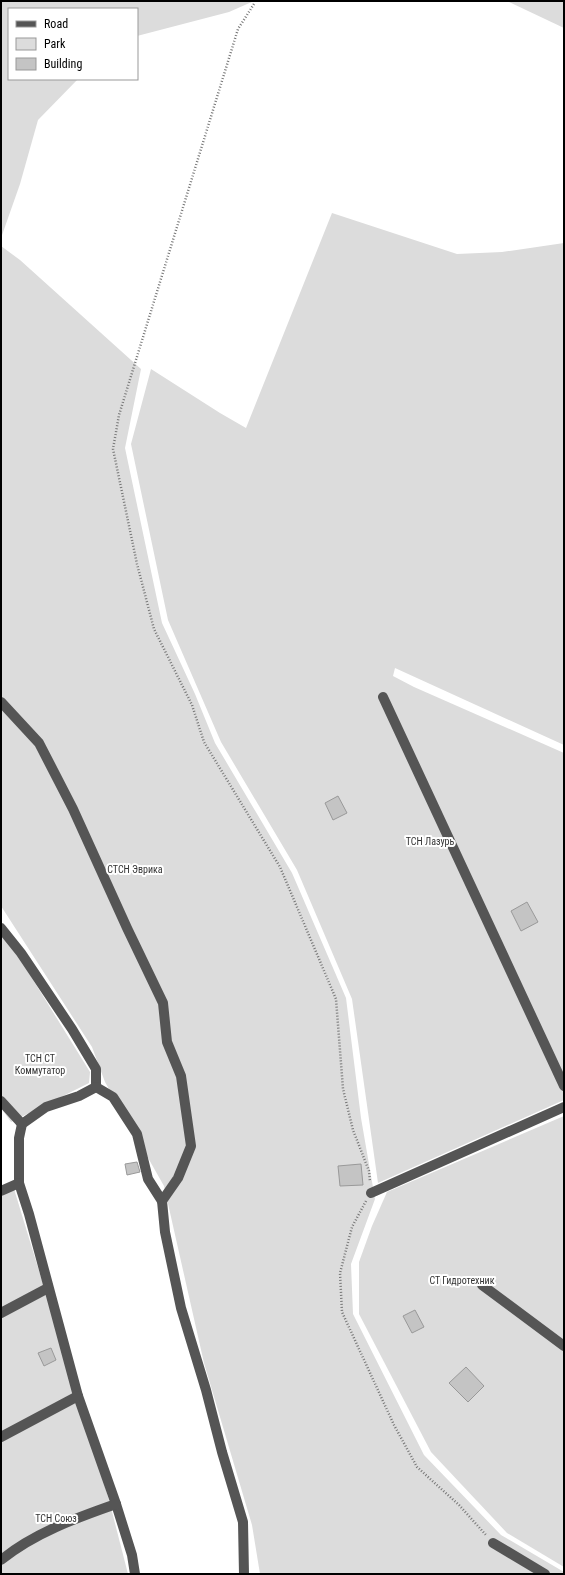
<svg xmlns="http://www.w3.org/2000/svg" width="565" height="1575" font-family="'Roboto Condensed',sans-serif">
  <rect width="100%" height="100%" fill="#fff"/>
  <g fill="#dcdcdc">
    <path d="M 1,1 L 254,1 L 229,12 L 137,36 L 137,9 L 9,9 L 9,79 L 78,79 L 38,120 L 20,184 L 1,238 Z"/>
    <path d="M 507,1 L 564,1 L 564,28 Z"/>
    <path d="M 332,213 L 457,254 L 502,252 L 564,243 L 564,745 L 395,668 L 393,676 L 414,687 L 564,753 L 564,1100 L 378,1183 L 352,999 L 297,870 L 221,742 L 168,620 L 131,444 L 151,369 L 220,413 L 246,428 Z"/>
    <path d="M 1,246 L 20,260 L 141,369 L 125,448 L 162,623 L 195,694 L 215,743 L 292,873 L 346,998 L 361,1118 L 375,1199 L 351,1264 L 353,1314 L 424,1455 L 501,1535 L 564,1572 L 564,1574 L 260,1574 L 252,1525 L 204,1363 L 164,1186 L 105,1082 L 92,1047 L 1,906 Z"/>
    <path d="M 1,928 L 90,1072 L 89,1083 L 11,1122 L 1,1108 Z"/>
    <path d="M 564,1116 L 564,1567 L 507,1533 L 431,1452 L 359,1314 L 359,1262 L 372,1226 L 387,1192 Z"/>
    <path d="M 14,1189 L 109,1500 L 128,1574 L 1,1574 L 1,1197 Z"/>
  </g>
  <g fill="#c4c4c4" stroke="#999">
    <path d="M 338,796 L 347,813 L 333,820 L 325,803 Z"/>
    <path d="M 527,902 L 538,922 L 521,931 L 511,911 Z"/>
    <path d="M 137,1162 L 140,1172 L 127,1175 L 125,1164 Z"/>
    <path d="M 361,1164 L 363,1185 L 340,1186 L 338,1166 Z"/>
    <path d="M 415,1310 L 424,1327 L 412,1333 L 403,1316 Z"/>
    <path d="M 51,1348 L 56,1360 L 44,1366 L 38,1353 Z"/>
    <path d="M 466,1367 L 484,1386 L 468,1402 L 449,1383 Z"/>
  </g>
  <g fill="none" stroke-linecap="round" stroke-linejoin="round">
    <g stroke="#777" stroke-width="2.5" stroke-dasharray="1 2" stroke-linecap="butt">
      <path d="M 254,4 L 238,29 L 119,415 L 113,449 L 137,564 L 154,629 L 192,705 L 204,742 L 280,867 L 336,999 L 343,1089 L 353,1130 L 369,1171 L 370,1182"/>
      <path d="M 366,1201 L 352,1227 L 340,1273 L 342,1312 L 394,1425 L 417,1467 L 459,1505 L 486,1535"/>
    </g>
    <g stroke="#555" stroke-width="10">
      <path d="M 383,697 L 564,1086"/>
      <path d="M 1,702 L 39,743 L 73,809 L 127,928 L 163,1003 L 167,1042 L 181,1076 L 191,1146 L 178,1178 L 162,1201"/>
      <path d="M 1,928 L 21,953 L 72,1029 L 96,1069 L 96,1087 L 79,1096 L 46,1107 L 22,1124 L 19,1138 L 19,1183 L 29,1214 L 78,1396 L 116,1504 L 132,1555 L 135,1574"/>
      <path d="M 96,1087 L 113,1097 L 137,1134 L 148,1179 L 162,1201 L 165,1232 L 181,1308 L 206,1390 L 222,1452 L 243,1522 L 244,1574"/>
      <path d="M 1,1101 L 22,1124"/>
      <path d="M 1,1191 L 19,1183"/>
      <path d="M 371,1193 L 564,1107"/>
      <path d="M 482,1285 L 564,1346"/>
      <path d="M 1,1313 L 48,1288"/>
      <path d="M 1,1437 L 78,1396"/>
      <path d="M 493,1543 L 545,1574"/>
      <path d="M 1,1560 C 34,1533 76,1518 116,1504"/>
    </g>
  </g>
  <g text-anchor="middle" stroke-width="4" stroke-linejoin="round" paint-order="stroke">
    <g font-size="10" fill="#333" stroke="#fff">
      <text x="430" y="845">ТСН Лазурь</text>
      <text x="135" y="873">СТСН Эврика</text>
      <text x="40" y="1062">ТСН СТ<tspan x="40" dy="12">Коммутатор</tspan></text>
      <text x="462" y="1284">СТ Гидротехник</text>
      <text x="56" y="1522">ТСН Союз</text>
    </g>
  </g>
  <rect width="565" height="1575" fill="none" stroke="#000000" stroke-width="4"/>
  <rect x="8" y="8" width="130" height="72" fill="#ffffff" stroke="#999999"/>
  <rect x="16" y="21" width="20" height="6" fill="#555555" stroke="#999999"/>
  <text x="44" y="28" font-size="12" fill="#000000">Road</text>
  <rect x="16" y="38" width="20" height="12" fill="#dcdcdc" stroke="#999999"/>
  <text x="44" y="48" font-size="12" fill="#000000">Park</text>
  <rect x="16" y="58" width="20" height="12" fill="#c4c4c4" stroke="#999999"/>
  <text x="44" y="68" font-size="12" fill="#000000">Building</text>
</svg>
